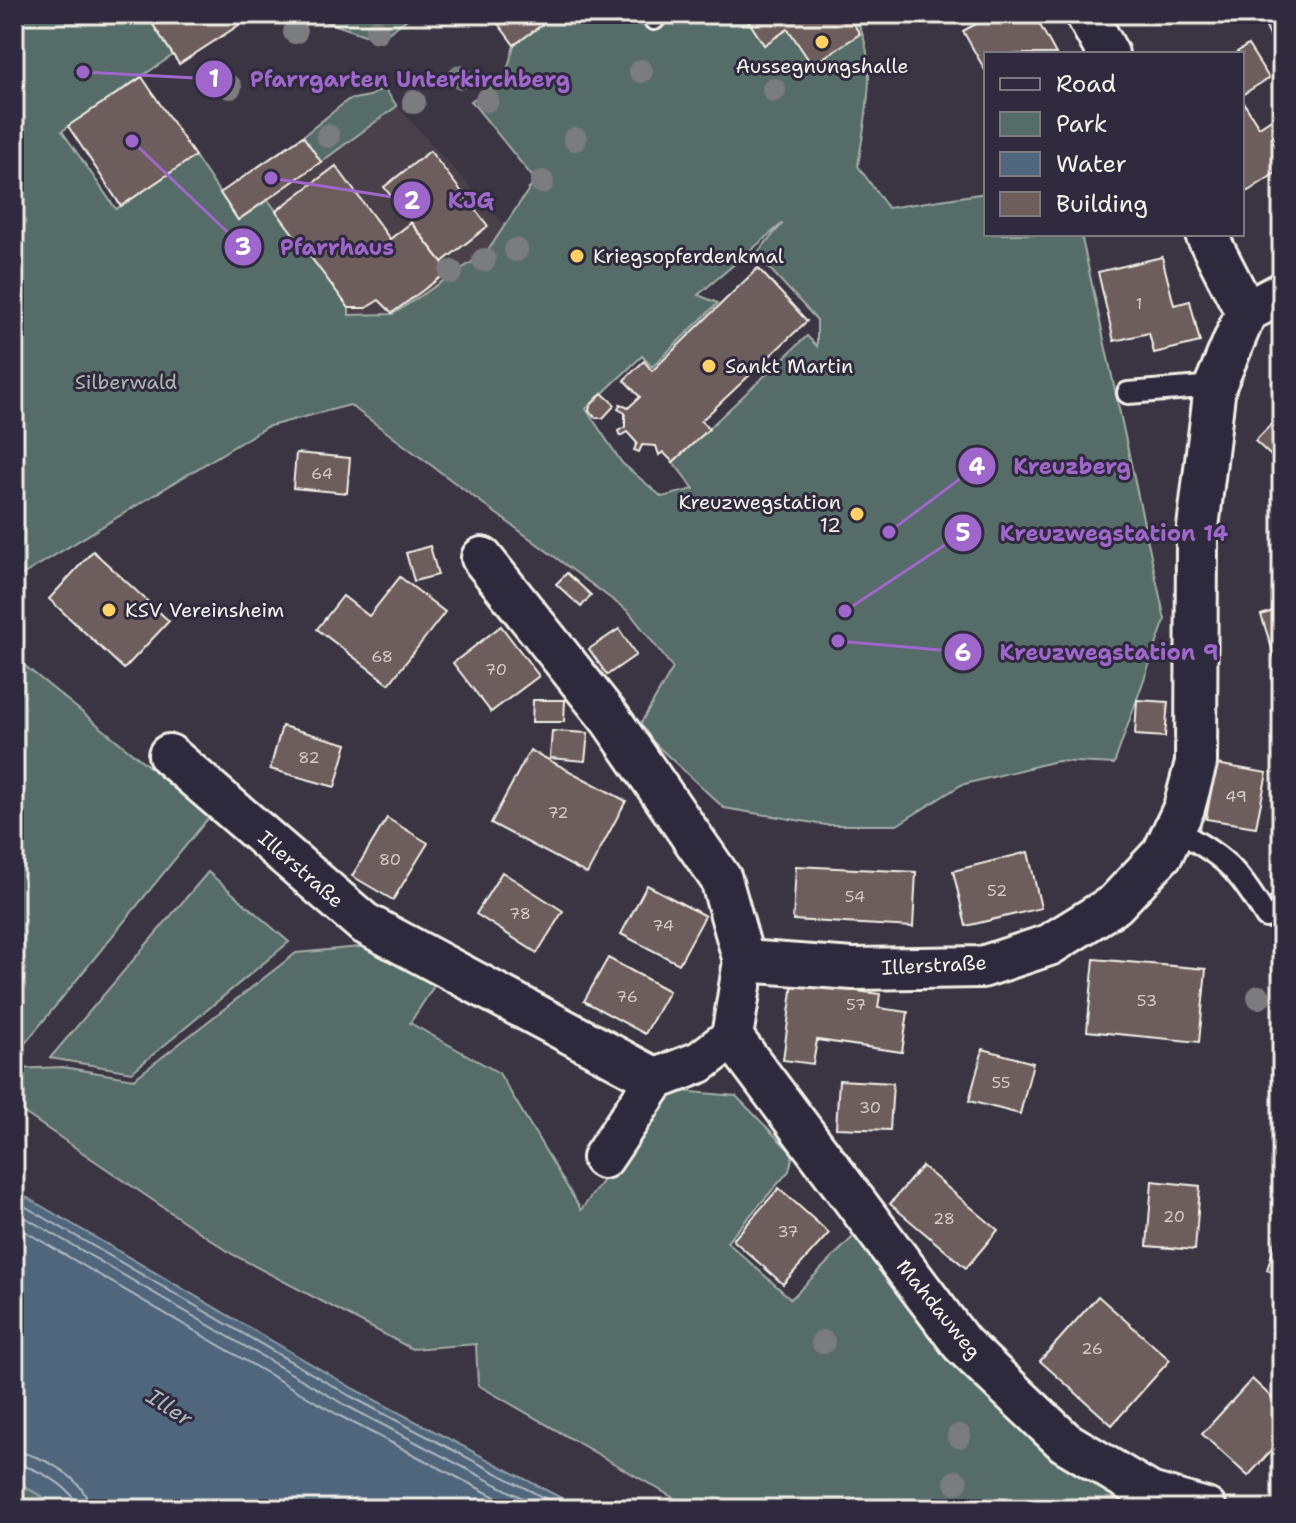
<svg xmlns="http://www.w3.org/2000/svg" width="1296" height="1523" font-family="'Shantell Sans',sans-serif">
  <rect width="100%" height="100%" fill="#3b3443"/>
  <filter id="ink" filterUnits="userSpaceOnUse"><feTurbulence type="fractalNoise" baseFrequency=".0125" numOctaves="2"/><feDisplacementMap in="SourceGraphic" scale="16" xChannelSelector="R" yChannelSelector="G"/><feConvolveMatrix kernelMatrix="1 2 1 2 8 2 1 2 1" color-interpolation-filters="sRGB"/></filter>
  <g filter="url(#ink)">
    <path fill="#4a404a" d="M 397,106 L 506,226 L 487,252 L 392,314 L 348,315 L 238,220 Z"/>
    <g fill="#566c68" stroke="#a5aea8" stroke-width="2" fill-rule="evenodd">
      <path d="M 14,14 L 146,14 L 173,55 L 62,131 L 116,209 L 195,156 L 238,220 L 268,200 L 349,308 L 349,315 L 393,314 L 487,252 L 535,180 L 471,101 L 505,78 L 514,45 L 557,14 L 638,14 L 648,24 L 659,14 L 853,14 C 881,59 865,116 858,166 L 888,208 L 986,193 L 986,234 L 1081,234 L 1165,620 L 1114,764 L 1056,761 L 961,785 L 897,825 L 826,825 L 724,808 L 638,728 L 673,668 L 629,612 L 350,405 L 266,427 L 14,580 ZM 783,223 L 756,254 L 817,320 L 817,346 L 807,336 L 673,462 L 694,489 L 662,497 L 622,463 L 586,409 L 642,356 L 652,367 L 718,303 L 698,295 Z"/>
      <path d="M 304,14 L 408,14 L 407,19 L 379,40 Z"/>
      <path d="M 384,88 L 397,106 L 321,162 L 303,136 L 348,100 L 370,96 Z"/>
      <path d="M 14,657 L 210,816 L 14,1057 Z"/>
      <path d="M 208,872 L 289,942 L 132,1072 L 50,1058 Z"/>
      <path d="M 370,946 L 434,986 L 410,1023 L 499,1073 L 581,1210 L 669,1090 L 736,1096 L 793,1154 L 789,1171 L 727,1242 L 791,1299 L 860,1230 L 1154,1509 L 693,1509 L 478,1385 L 476,1344 L 412,1349 L 232,1254 L 14,1106 L 14,1069 L 63,1067 L 134,1079 L 296,953 Z"/>
      <path d="M 14,1481 L 65,1509 L 14,1509 Z"/>
    </g>
    <path fill="#50667c" stroke="#929ea7" stroke-width="2" d="M 14,1190 L 354,1389 L 582,1509 L 65,1509 L 14,1481 Z"/>
    <g fill="none" stroke-linecap="round" stroke-linejoin="round">
      <g stroke="#b2b9bd" stroke-width="2">
        <path d="M 14,1200 L 350,1396 L 565,1509"/>
        <path d="M 14,1211 L 345,1405 L 543,1509"/>
        <path d="M 14,1225 L 340,1416 L 518,1509"/>
        <path d="M 14,1452 C 41,1453 88,1480 89,1509"/>
        <path d="M 14,1464 C 34,1466 76,1488 77,1509"/>
      </g>
    </g>
    <g fill="#6d5d5b" stroke="#f4f1e8" stroke-width="2">
      <path d="M 146,14 L 256,14 L 179,64 Z"/>
      <path d="M 491,14 L 557,14 L 514,45 Z"/>
      <path d="M 744,14 L 847,14 L 860,34 L 812,65 L 788,29 L 764,45 Z"/>
      <path d="M 994,14 L 1034,14 L 1056,54 L 986,54 L 986,72 L 963,31 Z"/>
      <path d="M 1282,15 L 1282,53 L 1279,55 L 1264,23 Z"/>
      <path d="M 1248,45 L 1269,78 L 1242,95 L 1242,54 L 1234,54 Z"/>
      <path d="M 142,77 L 195,156 L 121,206 L 68,126 Z"/>
      <path d="M 1242,100 L 1259,127 L 1282,112 L 1282,169 L 1242,195 Z"/>
      <path d="M 303,136 L 321,162 L 238,220 L 220,193 Z"/>
      <path d="M 430,151 L 488,226 L 442,262 L 384,187 Z"/>
      <path d="M 336,166 L 390,239 L 411,223 L 449,271 L 392,313 L 379,300 L 366,308 L 349,308 L 276,211 Z"/>
      <path d="M 1162,257 L 1174,305 L 1190,301 L 1200,342 L 1154,353 L 1149,333 L 1114,341 L 1098,272 Z"/>
      <path d="M 758,268 L 807,321 L 701,421 L 709,429 L 673,462 L 663,452 L 659,455 L 656,446 L 642,445 L 639,452 L 634,450 L 637,443 L 627,432 L 620,436 L 618,431 L 625,427 L 625,413 L 618,409 L 620,404 L 628,408 L 640,397 L 624,380 L 644,361 L 652,371 Z"/>
      <path d="M 602,393 L 615,405 L 603,418 L 596,418 L 589,411 L 590,406 Z"/>
      <path d="M 1282,413 L 1282,466 L 1255,441 Z"/>
      <path d="M 296,453 L 350,458 L 347,493 L 293,488 Z"/>
      <path d="M 430,546 L 438,575 L 414,581 L 406,553 Z"/>
      <path d="M 93,551 L 169,621 L 124,669 L 49,599 Z"/>
      <path d="M 567,573 L 591,595 L 581,607 L 556,584 Z"/>
      <path d="M 400,577 L 445,612 L 389,684 L 317,629 L 343,596 L 369,616 Z"/>
      <path d="M 1282,608 L 1282,679 L 1261,615 Z"/>
      <path d="M 501,626 L 539,676 L 491,712 L 453,663 Z"/>
      <path d="M 619,629 L 636,655 L 607,675 L 589,649 Z"/>
      <path d="M 533,700 L 565,700 L 564,722 L 532,722 Z"/>
      <path d="M 1137,700 L 1168,702 L 1165,737 L 1135,735 Z"/>
      <path d="M 282,726 L 347,744 L 335,787 L 270,769 Z"/>
      <path d="M 552,731 L 588,733 L 585,761 L 550,758 Z"/>
      <path d="M 530,750 L 626,801 L 587,874 L 491,823 Z"/>
      <path d="M 1216,764 L 1267,773 L 1256,827 L 1206,819 Z"/>
      <path d="M 387,818 L 428,843 L 393,900 L 352,876 Z"/>
      <path d="M 1028,852 L 1041,908 L 966,926 L 953,871 Z"/>
      <path d="M 796,866 L 916,872 L 913,927 L 793,920 Z"/>
      <path d="M 502,872 L 563,911 L 537,953 L 476,914 Z"/>
      <path d="M 1282,883 L 1282,910 L 1269,899 Z"/>
      <path d="M 647,885 L 705,916 L 679,964 L 621,934 Z"/>
      <path d="M 608,958 L 669,991 L 645,1034 L 584,1001 Z"/>
      <path d="M 1094,959 L 1206,969 L 1199,1042 L 1087,1031 Z"/>
      <path d="M 793,983 L 880,994 L 878,1008 L 908,1012 L 902,1052 L 817,1040 L 813,1064 L 783,1060 Z"/>
      <path d="M 983,1049 L 1033,1063 L 1020,1114 L 969,1101 Z"/>
      <path d="M 839,1080 L 893,1083 L 890,1130 L 836,1128 Z"/>
      <path d="M 922,1166 L 998,1230 L 966,1268 L 890,1204 Z"/>
      <path d="M 1152,1181 L 1200,1186 L 1195,1250 L 1147,1246 Z"/>
      <path d="M 779,1188 L 829,1233 L 783,1284 L 733,1240 Z"/>
      <path d="M 1282,1220 L 1282,1275 L 1267,1270 Z"/>
      <path d="M 1098,1296 L 1170,1360 L 1112,1425 L 1040,1361 Z"/>
      <path d="M 1252,1379 L 1282,1407 L 1282,1439 L 1248,1476 L 1202,1434 Z"/>
    </g>
    <g fill="none" stroke-linecap="round" stroke-linejoin="round">
      <defs>
        <g id="lane">
          <path d="M 650,14 L 654,19"/>
          <path d="M 1128,393 L 1215,386"/>
          <path d="M 1174,829 C 1224,856 1237,868 1266,917"/>
        </g>
        <g id="street">
          <path d="M 1086,14 L 1108,54"/>
          <path d="M 1206,234 L 1246,312"/>
          <path d="M 482,558 L 611,720 L 721,879 L 744,961"/>
          <path d="M 169,755 L 364,923 L 656,1079"/>
          <path d="M 732,1037 L 962,1344 L 1065,1442 L 1150,1493 L 1206,1509"/>
          <path d="M 603,1158 L 656,1079 L 700,1062 L 732,1037 L 744,961 L 853,969 L 982,967 L 1049,945 L 1115,904 L 1163,853 L 1184,808 L 1196,763 L 1197,536 L 1215,386 L 1246,312 L 1282,293"/>
        </g>
      </defs>
      <use href="#lane" stroke="#f4f1e8" stroke-width="26"/>
      <use href="#street" stroke="#f4f1e8" stroke-width="46"/>
      <use href="#lane" stroke="#2f2a3d" stroke-width="20"/>
      <use href="#street" stroke="#2f2a3d" stroke-width="40"/>
    </g>
    <g fill="#7a7b7e">
      <circle cx="377" cy="31" r="12"/>
      <circle cx="295" cy="32" r="12"/>
      <circle cx="641" cy="71" r="12"/>
      <circle cx="460" cy="77" r="12"/>
      <circle cx="230" cy="87" r="12"/>
      <circle cx="774" cy="90" r="12"/>
      <circle cx="487" cy="100" r="12"/>
      <circle cx="414" cy="102" r="12"/>
      <circle cx="328" cy="136" r="12"/>
      <circle cx="575" cy="139" r="12"/>
      <circle cx="542" cy="182" r="12"/>
      <circle cx="516" cy="250" r="12"/>
      <circle cx="484" cy="260" r="12"/>
      <circle cx="451" cy="272" r="12"/>
      <circle cx="1259" cy="997" r="12"/>
      <circle cx="823" cy="1342" r="12"/>
      <circle cx="959" cy="1436" r="12"/>
      <circle cx="956" cy="1482" r="12"/>
    </g>
  </g>
  <g fill="#ffd166" stroke="#2f2a3d" stroke-width="3">
    <circle cx="822" cy="42" r="8"/>
    <circle cx="577" cy="256" r="8"/>
    <circle cx="709" cy="366" r="8"/>
    <circle cx="857" cy="514" r="8"/>
    <circle cx="109" cy="610" r="8"/>
  </g>
  <g text-anchor="middle" stroke-width="6" stroke-linejoin="round" paint-order="stroke">
    <g font-size="16" fill="#d2ccc5">
      <text x="1139" y="309">1</text>
      <text x="322" y="479">64</text>
      <text x="382" y="662">68</text>
      <text x="496" y="675">70</text>
      <text x="309" y="763">82</text>
      <text x="1236" y="802">49</text>
      <text x="558" y="818">72</text>
      <text x="390" y="865">80</text>
      <text x="997" y="896">52</text>
      <text x="855" y="902">54</text>
      <text x="520" y="919">78</text>
      <text x="663" y="931">74</text>
      <text x="627" y="1002">76</text>
      <text x="1147" y="1006">53</text>
      <text x="856" y="1010">57</text>
      <text x="1001" y="1088">55</text>
      <text x="870" y="1113">30</text>
      <text x="1174" y="1222">20</text>
      <text x="944" y="1224">28</text>
      <text x="788" y="1237">37</text>
      <text x="1092" y="1354">26</text>
    </g>
    <g font-size="20" fill="#f4f1e8" stroke="#2f2a3d" text-anchor="start">
      <text x="822" y="73" text-anchor="middle">Aussegnungshalle</text>
      <text x="593" y="263">Kriegsopferdenkmal</text>
      <text x="725" y="373">Sankt Martin</text>
      <text x="841" y="509" text-anchor="end">Kreuzwegstation<tspan x="841" dy="23">12</tspan></text>
      <text x="125" y="617">KSV Vereinsheim</text>
    </g>
    <g font-size="20" fill="#adb5ae" stroke="#2f2a3d">
      <text x="126" y="389">Silberwald</text>
    </g>
    <g font-size="20" fill="#f4f1e8" stroke="#2f2a3d">
      <text transform="translate(301 869) rotate(41)" y="7">Illerstraße</text>
      <text transform="translate(934 965) rotate(-3)" y="7">Illerstraße</text>
      <text transform="translate(939 1309) rotate(51)" y="7">Mahdauweg</text>
    </g>
    <g font-size="22" font-style="italic" fill="#b2b9bd" stroke="#2f2a3d">
      <text transform="translate(170 1407) rotate(33)" y="8">Iller</text>
    </g>
  </g>
  <path fill="none" stroke="#9f67cb" stroke-width="3" d="M83 72L214 79M271 178L412 200M132 141L243 247M889 532L977 466M845 611L963 533M838 641L963 652"/>
  <g fill="#9f67cb" stroke="#2f2a3d" stroke-width="3">
    <circle cx="83" cy="72" r="8"/>
    <circle cx="271" cy="178" r="8"/>
    <circle cx="132" cy="141" r="8"/>
    <circle cx="889" cy="532" r="8"/>
    <circle cx="845" cy="611" r="8"/>
    <circle cx="838" cy="641" r="8"/>
    <circle cx="214" cy="79" r="20"/>
    <circle cx="412" cy="200" r="20"/>
    <circle cx="243" cy="247" r="20"/>
    <circle cx="977" cy="466" r="20"/>
    <circle cx="963" cy="533" r="20"/>
    <circle cx="963" cy="652" r="20"/>
  </g>
  <g font-size="24" text-anchor="middle" font-weight="bold" fill="#fff">
    <text x="214" y="87">1</text>
    <text x="412" y="209">2</text>
    <text x="243" y="255">3</text>
    <text x="977" y="475">4</text>
    <text x="963" y="541">5</text>
    <text x="963" y="661">6</text>
  </g>
  <g font-size="22" text-anchor="middle" font-weight="bold" fill="#9f67cb" stroke="#2f2a3d" stroke-width="6" stroke-linejoin="round" paint-order="stroke">
    <text x="410" y="87">Pfarrgarten Unterkirchberg</text>
    <text x="471" y="208">KJG</text>
    <text x="337" y="255">Pfarrhaus</text>
    <text x="1072" y="474">Kreuzberg</text>
    <text x="1114" y="541">Kreuzwegstation 14</text>
    <text x="1109" y="660">Kreuzwegstation 9</text>
  </g>
  <rect width="1296" height="1523" fill="none" stroke="#2f2a3d" stroke-width="48"/>
  <rect x="24" y="24" width="1248" height="1475" fill="none" stroke="#f4f1e8" stroke-width="3" filter="url(#ink)"/>
  <rect x="984" y="52" width="260" height="184" fill="#2f2a3d" stroke="#7e7a81" stroke-width="2"/>
  <rect x="1000" y="78" width="40" height="12" fill="#2f2a3d" stroke="#7e7a81" stroke-width="2"/>
  <text x="1056" y="92" font-size="24" fill="#f4f1e8">Road</text>
  <rect x="1000" y="112" width="40" height="24" fill="#566c68" stroke="#7e7a81" stroke-width="2"/>
  <text x="1056" y="132" font-size="24" fill="#f4f1e8">Park</text>
  <rect x="1000" y="152" width="40" height="24" fill="#50667c" stroke="#7e7a81" stroke-width="2"/>
  <text x="1056" y="172" font-size="24" fill="#f4f1e8">Water</text>
  <rect x="1000" y="192" width="40" height="24" fill="#6d5d5b" stroke="#7e7a81" stroke-width="2"/>
  <text x="1056" y="212" font-size="24" fill="#f4f1e8">Building</text>
</svg>
